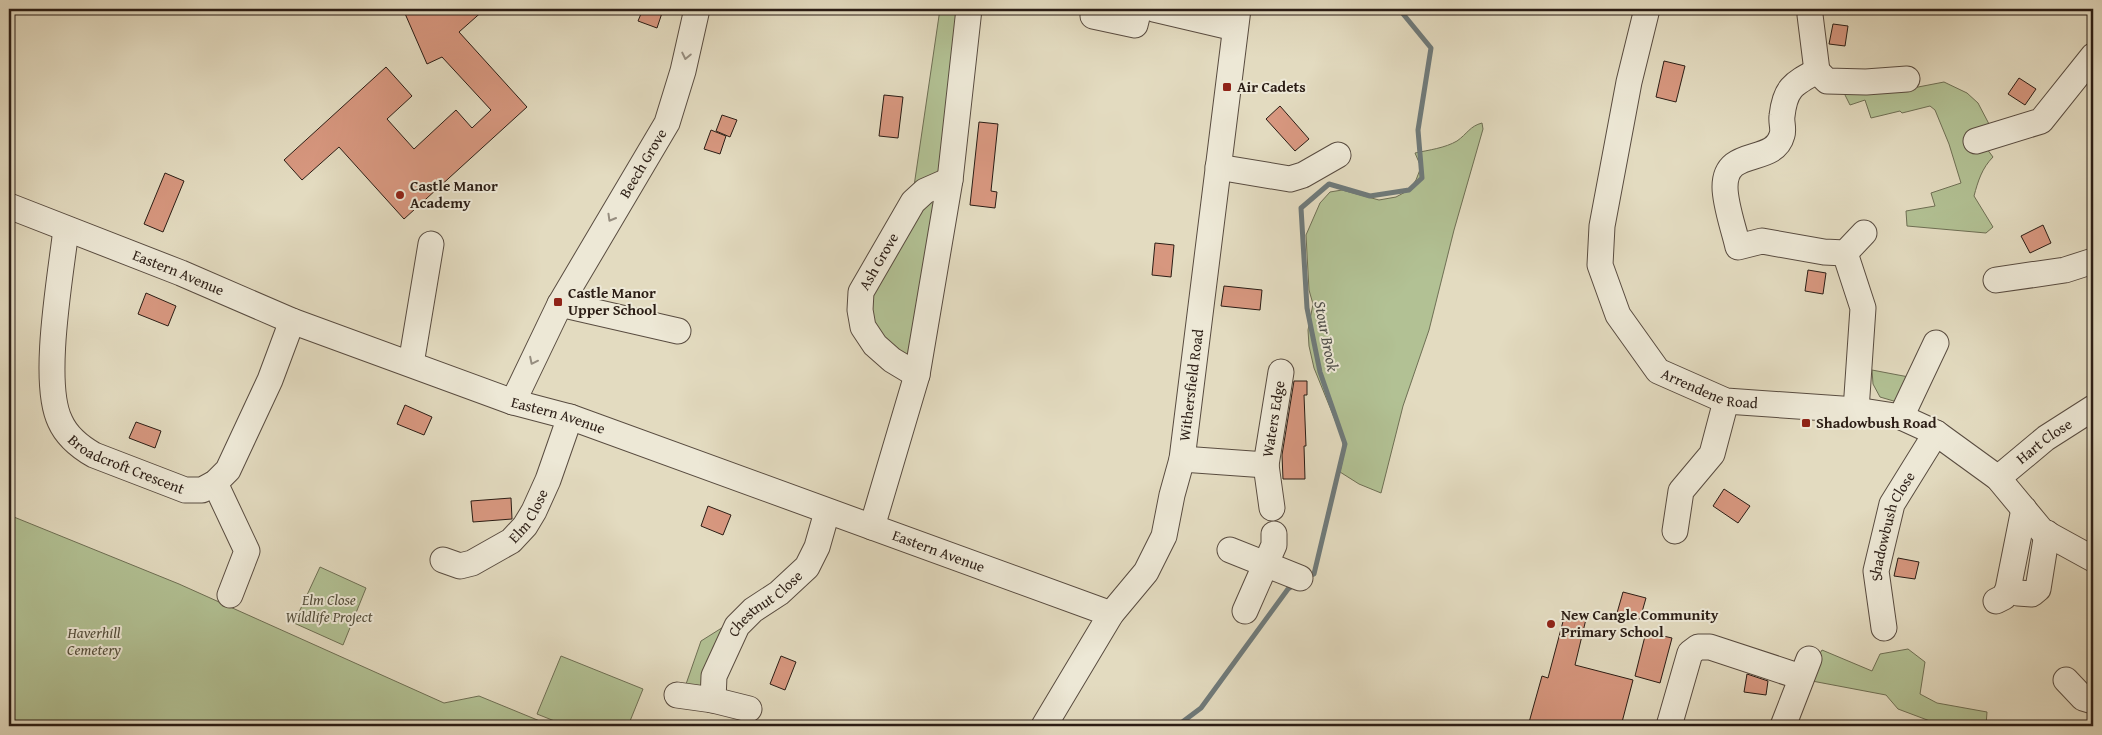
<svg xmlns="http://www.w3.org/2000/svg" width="2102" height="735" font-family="'Gentium Book Plus',serif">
  <rect width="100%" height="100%" fill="#e3dbc0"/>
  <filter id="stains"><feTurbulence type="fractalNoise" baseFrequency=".004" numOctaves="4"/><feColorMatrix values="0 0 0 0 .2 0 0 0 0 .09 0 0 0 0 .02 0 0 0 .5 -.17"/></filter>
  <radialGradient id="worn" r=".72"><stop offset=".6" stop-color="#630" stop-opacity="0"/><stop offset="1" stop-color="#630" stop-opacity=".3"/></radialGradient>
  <g fill="#b2c194" stroke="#6e6f54">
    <path d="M 940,9 L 966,9 L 943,173 L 913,193 Z"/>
    <path d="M 1944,82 L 1967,93 L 1978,103 L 1989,124 L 1987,149 L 1993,157 C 1982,168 1978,181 1974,196 L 1993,227 L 1986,233 L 1907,226 L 1906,211 L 1935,206 L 1931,193 L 1961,183 L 1949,144 L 1935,110 L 1930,106 L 1902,113 L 1900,111 L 1871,118 L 1865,100 L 1850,105 L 1840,85 L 1913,88 Z"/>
    <path d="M 1482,123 L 1483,129 L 1454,230 L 1429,330 L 1403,406 L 1381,493 L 1359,484 L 1340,472 L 1344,453 L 1342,437 L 1314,368 L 1309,346 L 1308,330 L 1313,304 L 1309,290 L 1306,235 L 1320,203 L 1330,192 L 1342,190 L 1379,200 L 1396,197 L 1409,190 L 1416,180 L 1421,167 L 1415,153 C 1429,150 1445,148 1457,141 C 1467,134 1470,126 1482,123 Z"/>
    <path d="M 936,199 L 909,360 L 870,328 L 865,294 L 917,207 Z"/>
    <path d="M 1872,370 L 1914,378 L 1904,404 L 1880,397 L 1873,384 Z"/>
    <path d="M 9,515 L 179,584 L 444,703 L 479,696 L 552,726 L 9,726 Z"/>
    <path d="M 320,567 L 366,588 L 343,645 L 294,623 Z"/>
    <path d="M 736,619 L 704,685 L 696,688 L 685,687 L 701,641 Z"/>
    <path d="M 1908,649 L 1925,662 L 1920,694 L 1937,703 L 1987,712 L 1986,726 L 1930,726 L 1930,721 L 1898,709 L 1886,695 L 1812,681 L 1819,655 L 1822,650 L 1872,671 L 1880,654 Z"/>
    <path d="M 561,656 L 643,689 L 628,726 L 567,726 L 537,714 Z"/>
  </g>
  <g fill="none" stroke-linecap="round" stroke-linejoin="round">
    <g stroke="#6f7a7a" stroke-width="5">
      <path d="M 1307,577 L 1314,574 L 1345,444 L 1320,372 L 1307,308 L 1301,208 L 1329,184 L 1370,196 L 1409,190 L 1422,178 L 1418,130 L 1431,48 L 1399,9"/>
      <path d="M 1177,726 L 1201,708 L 1288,589 L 1296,584"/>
    </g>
  </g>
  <g fill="#d7977f" stroke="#2b1d15">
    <path d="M 403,9 L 485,9 L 459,32 L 527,107 L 404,219 L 339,147 L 302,180 L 284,160 L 386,67 L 412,96 L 387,119 L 414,149 L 456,110 L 472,128 L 491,110 L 442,57 L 427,64 Z"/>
    <path d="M 643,9 L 660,9 L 659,11 L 662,13 L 657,28 L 638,21 Z"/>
    <path d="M 1833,24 L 1848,26 L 1845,46 L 1829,44 Z"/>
    <path d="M 1664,61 L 1685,66 L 1676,102 L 1656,97 Z"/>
    <path d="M 2019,78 L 2036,89 L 2025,105 L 2008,94 Z"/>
    <path d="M 884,95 L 903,97 L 898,138 L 879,136 Z"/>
    <path d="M 1280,106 L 1309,139 L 1295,151 L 1266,119 Z"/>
    <path d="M 722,115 L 737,120 L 730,137 L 716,131 Z"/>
    <path d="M 979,122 L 998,124 L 991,191 L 997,192 L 995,208 L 970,205 Z"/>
    <path d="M 711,130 L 726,136 L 720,154 L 704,149 Z"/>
    <path d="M 165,173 L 184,181 L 163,232 L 144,224 Z"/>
    <path d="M 2043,225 L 2051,243 L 2030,253 L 2021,236 Z"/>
    <path d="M 1155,243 L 1174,245 L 1171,277 L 1152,275 Z"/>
    <path d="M 1808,270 L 1826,273 L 1823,294 L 1805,291 Z"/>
    <path d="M 1224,286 L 1262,290 L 1260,310 L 1221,306 Z"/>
    <path d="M 146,293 L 176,306 L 168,326 L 138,314 Z"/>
    <path d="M 1294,381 L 1307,381 L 1307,395 L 1304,395 L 1306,446 L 1304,446 L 1305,479 L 1283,479 L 1282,455 Z"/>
    <path d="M 405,405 L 432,417 L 424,435 L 397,424 Z"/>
    <path d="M 136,422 L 161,431 L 155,448 L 129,438 Z"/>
    <path d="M 1724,489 L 1750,506 L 1738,523 L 1713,506 Z"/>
    <path d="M 511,498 L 512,519 L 473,522 L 471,501 Z"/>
    <path d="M 708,506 L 731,515 L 723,535 L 701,526 Z"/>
    <path d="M 1898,558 L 1919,562 L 1915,579 L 1894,576 Z"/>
    <path d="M 1623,592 L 1646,598 L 1640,619 L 1617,613 Z"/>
    <path d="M 1565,614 L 1586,619 L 1575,665 L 1633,680 L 1621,726 L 1528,726 L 1542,676 L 1548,678 Z"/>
    <path d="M 1646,632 L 1672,638 L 1660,683 L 1635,676 Z"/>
    <path d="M 781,656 L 796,662 L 785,690 L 770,684 Z"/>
    <path d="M 1747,674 L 1768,681 L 1766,695 L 1744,692 Z"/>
  </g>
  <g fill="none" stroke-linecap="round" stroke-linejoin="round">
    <defs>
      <g id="minor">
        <path d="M 1154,9 L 1235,28"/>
        <path id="s1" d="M 1647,9 L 1629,82 L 1602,226 L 1600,265 L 1618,315 L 1658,371 L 1726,401 L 1856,410 L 1901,417 L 1936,433 L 1998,478 L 2042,531 L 2093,559"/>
        <path d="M 1811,9 L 1810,15 L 1817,71"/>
        <path d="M 1093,16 L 1135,25 L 1139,9"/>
        <path d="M 1976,141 L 2041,121 L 2093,56"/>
        <path d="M 1218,167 L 1290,179 L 1303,175 L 1338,155"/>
        <path id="s2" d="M 9,206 L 181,273 L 292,321 L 513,402 L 570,417 L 1111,614"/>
        <path id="s3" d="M 66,229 C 61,274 41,382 60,421 C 67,437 80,447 94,455 L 185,490 L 202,490 L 215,483 L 228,470 L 270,380 L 292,321"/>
        <path d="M 1864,233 L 1845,253 L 1824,252 L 1762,241 L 1738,247 C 1734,229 1725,205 1725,187 C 1725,146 1774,166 1782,135 C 1784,129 1781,122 1782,116 C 1785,88 1793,84 1817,71 L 1827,81 L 1866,82 L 1907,79"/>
        <path d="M 1845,253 L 1863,308 L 1856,410"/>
        <path d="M 1996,280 L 2065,270 L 2093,261"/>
        <path d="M 560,304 L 678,331"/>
        <path d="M 411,364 L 431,244"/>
        <path id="s4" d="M 917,375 L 892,360 L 875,345 L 863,327 L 860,310 L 861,292 L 913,202 L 925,191 L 950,180"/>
        <path id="s5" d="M 513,402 L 560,304 L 667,123 L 683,71 L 697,9"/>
        <path d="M 1901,417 L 1936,343"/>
        <path id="s6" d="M 1182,459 L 1266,465 L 1281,372"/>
        <path d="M 1266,465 L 1272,508"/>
        <path id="s7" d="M 1998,478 L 2046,438 L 2093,408"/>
        <path d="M 215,483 L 247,551 L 230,595"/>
        <path d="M 872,527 L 917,375 L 950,180 L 969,9"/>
        <path d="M 1675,531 L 1681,491 L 1712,454 L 1726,401"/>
        <path d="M 1230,550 L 1300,578"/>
        <path id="s8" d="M 443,560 L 460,566 L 472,563 L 511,541 L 525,526 L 534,511 L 548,480 L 570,417"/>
        <path d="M 2018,593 L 2032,594 L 2038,589 L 2047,533"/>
        <path d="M 1996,601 L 2004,597 L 2008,589 L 2024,509"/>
        <path d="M 1245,611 L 1274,545 L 1274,534"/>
        <path id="s9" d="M 1884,628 L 1876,571 L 1892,504 L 1936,433"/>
        <path d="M 2066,680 L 2083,698 L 2093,701"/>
        <path d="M 677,695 L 713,700 L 749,709"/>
        <path id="s10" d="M 713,700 L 714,676 L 737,626 L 753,610 L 779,593 L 807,567 L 817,547 L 827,512"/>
        <path id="s11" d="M 1044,726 L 1111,614 L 1146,572 L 1164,536 L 1172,495 L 1182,459 L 1238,9"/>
        <path d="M 1669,726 L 1690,653 L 1698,647 L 1710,647 L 1801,677"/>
        <path d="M 1783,726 L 1809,659"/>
      </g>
    </defs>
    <use href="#minor" stroke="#594c40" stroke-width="27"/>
    <use href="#minor" stroke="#ede8d6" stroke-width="25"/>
  </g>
  <defs><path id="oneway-chevron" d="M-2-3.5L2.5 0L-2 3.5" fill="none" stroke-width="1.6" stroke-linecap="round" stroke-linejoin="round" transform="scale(1.25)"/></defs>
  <g stroke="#968d7f">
    <use href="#oneway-chevron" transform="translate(686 56) rotate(102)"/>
    <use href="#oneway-chevron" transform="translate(611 218) rotate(120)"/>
    <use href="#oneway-chevron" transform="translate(533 361) rotate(116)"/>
  </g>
  <g fill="#8f2418" stroke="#ede8d6" stroke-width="2">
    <rect x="1222" y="82" width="10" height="10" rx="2.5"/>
    <circle cx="400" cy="195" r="5"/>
    <rect x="553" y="297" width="10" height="10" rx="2.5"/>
    <rect x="1801" y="418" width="10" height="10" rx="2.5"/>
    <circle cx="1551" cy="624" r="5"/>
  </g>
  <g text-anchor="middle" stroke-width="4" stroke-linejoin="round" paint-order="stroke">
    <g font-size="15" font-weight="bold" fill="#2b1d15" stroke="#ede8d6" text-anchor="start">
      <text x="1237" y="92">Air Cadets</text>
      <text x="410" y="191">Castle Manor<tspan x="410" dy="17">Academy</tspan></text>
      <text x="568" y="298">Castle Manor<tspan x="568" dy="17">Upper School</tspan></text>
      <text x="1816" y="428">Shadowbush Road</text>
      <text x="1561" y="620">New Cangle Community<tspan x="1561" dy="17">Primary School</tspan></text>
    </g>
    <g font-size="15" fill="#2b1d15" stroke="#ede8d6">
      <text dy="5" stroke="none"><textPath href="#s5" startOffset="272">Beech Grove</textPath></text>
      <text dy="5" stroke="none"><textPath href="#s4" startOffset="144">Ash Grove</textPath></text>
      <text dy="5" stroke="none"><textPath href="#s2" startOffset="182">Eastern Avenue</textPath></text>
      <text dy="5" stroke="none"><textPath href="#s11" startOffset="379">Withersfield Road</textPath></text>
      <text dy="5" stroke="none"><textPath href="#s1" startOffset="438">Arrendene Road</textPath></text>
      <text dy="5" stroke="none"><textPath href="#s2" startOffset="588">Eastern Avenue</textPath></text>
      <text dy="5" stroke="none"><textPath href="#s6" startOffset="131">Waters Edge</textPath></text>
      <text dy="5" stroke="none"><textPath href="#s7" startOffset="59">Hart Close</textPath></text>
      <text dy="5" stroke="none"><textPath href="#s3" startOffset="276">Broadcroft Crescent</textPath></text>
      <text dy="5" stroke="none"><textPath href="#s8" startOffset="106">Elm Close</textPath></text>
      <text dy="5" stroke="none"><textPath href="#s9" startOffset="105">Shadowbush Close</textPath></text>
      <text dy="5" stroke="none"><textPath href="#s2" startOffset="992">Eastern Avenue</textPath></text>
      <text dy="5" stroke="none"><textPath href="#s10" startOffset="115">Chestnut Close</textPath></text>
    </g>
    <g font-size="15" font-style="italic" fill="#544e3b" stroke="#ede8d6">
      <text x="329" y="605">Elm Close<tspan x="329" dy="17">Wildlife Project</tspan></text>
      <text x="94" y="638">Haverhill<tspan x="94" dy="17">Cemetery</tspan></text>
    </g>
    <g font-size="16" font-style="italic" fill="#4d4c48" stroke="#ede8d6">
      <text transform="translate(1327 336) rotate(79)" y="6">Stour Brook</text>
    </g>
  </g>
  <rect width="2102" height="735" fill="none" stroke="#e3dbc0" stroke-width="30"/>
  <rect x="10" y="10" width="2082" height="715" fill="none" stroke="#2b1d15" stroke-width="2.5"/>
  <rect x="15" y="15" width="2072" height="705" fill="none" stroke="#2b1d15"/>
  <rect width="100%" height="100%" filter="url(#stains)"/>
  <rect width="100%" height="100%" fill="url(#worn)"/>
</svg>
